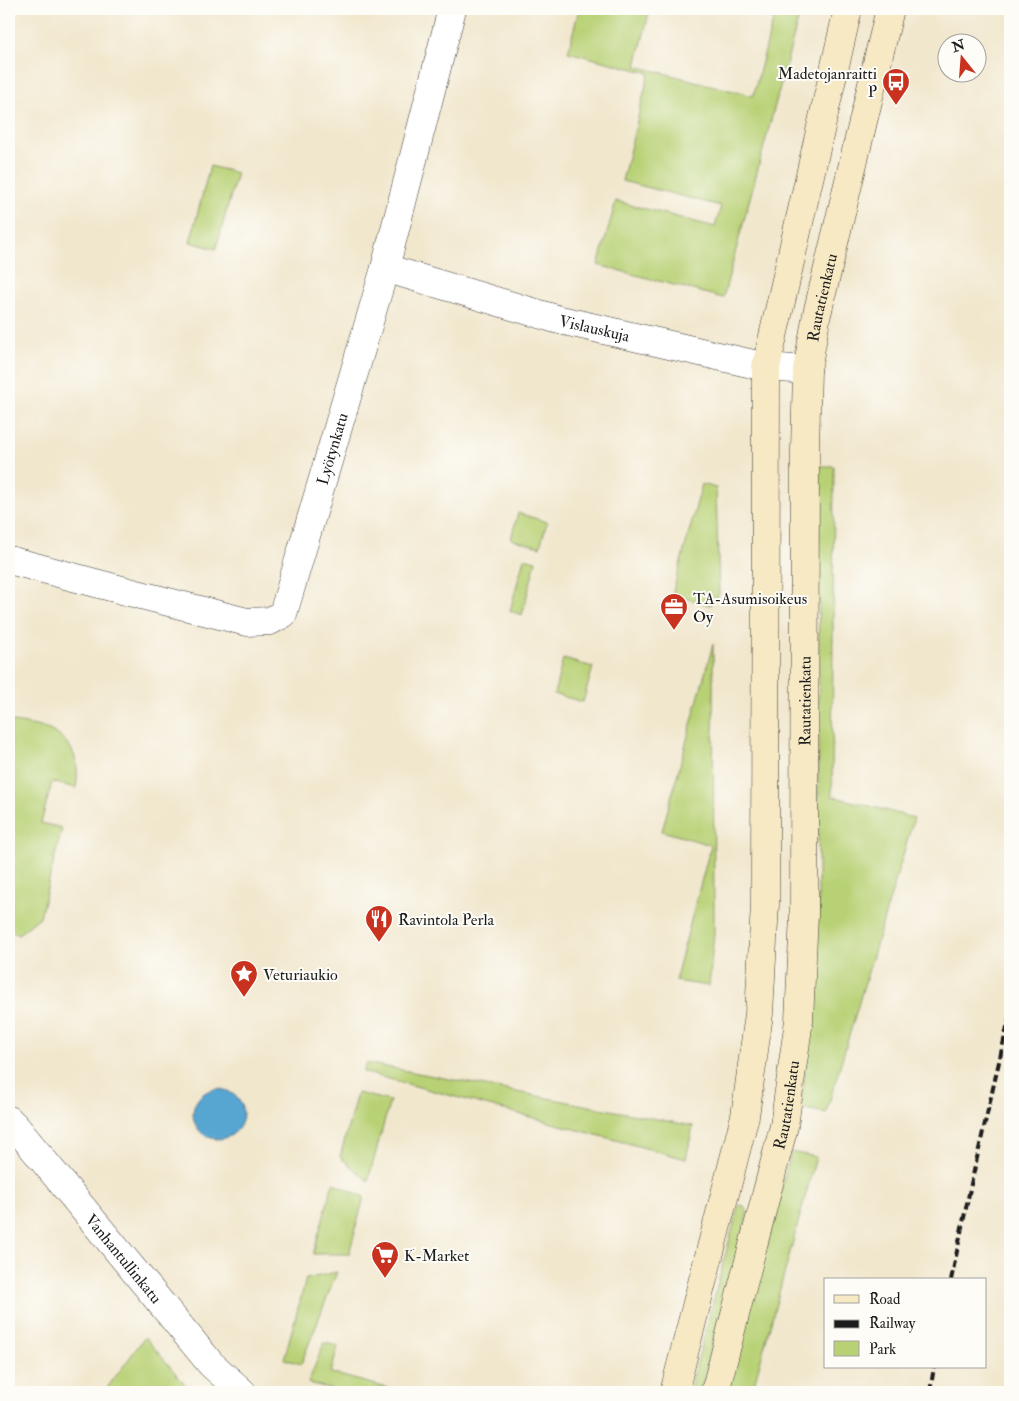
<svg xmlns="http://www.w3.org/2000/svg" width="1019" height="1401" font-family="'IM FELL Double Pica',serif">
  <rect width="100%" height="100%" fill="#fdfcf7"/>
  <filter id="ink" filterUnits="userSpaceOnUse"><feTurbulence type="fractalNoise" baseFrequency=".02" numOctaves="2"/><feDisplacementMap in="SourceGraphic" scale="10" xChannelSelector="R" yChannelSelector="G"/><feConvolveMatrix kernelMatrix="1 2 1 2 8 2 1 2 1" color-interpolation-filters="sRGB"/></filter>
  <filter id="wash" filterUnits="userSpaceOnUse"><feTurbulence type="fractalNoise" baseFrequency=".0096" numOctaves="4" result="noise"/><feDisplacementMap in="SourceGraphic" scale="20" xChannelSelector="R" yChannelSelector="G"/><feGaussianBlur stdDeviation="1.12" result="paint"/><feColorMatrix in="noise" values="0 0 0 0 0 0 0 0 0 0 0 0 0 0 0 0 0 1.4 0 .05"/><feComposite in="paint" operator="in"/></filter>
  <g filter="url(#wash)">
    <rect width="100%" height="100%" fill="#f1e7cd"/>
    <g fill="#b8d175" stroke="#6a7648">
      <path d="M 579,9 L 650,9 L 636,66 L 753,96 L 776,9 L 801,9 L 723,298 L 598,265 L 616,201 L 715,227 L 721,206 L 622,181 L 649,73 L 568,52 Z"/>
      <path d="M 210,166 L 237,173 L 216,249 L 190,242 Z"/>
      <path d="M 819,466 L 834,466 L 832,796 L 914,818 L 826,1113 L 800,1108 L 812,1019 L 818,911 Z"/>
      <path d="M 702,484 L 716,488 L 719,594 L 710,605 L 672,595 Z"/>
      <path d="M 518,513 L 547,522 L 540,547 L 511,539 Z"/>
      <path d="M 524,558 L 536,561 L 522,615 L 510,611 Z"/>
      <path d="M 713,644 L 714,933 L 709,986 L 675,981 L 711,845 L 662,831 Z"/>
      <path d="M 563,659 L 593,667 L 583,702 L 554,694 Z"/>
      <path d="M 9,721 C 20,723 33,725 44,728 C 72,738 81,760 76,788 L 52,782 L 41,823 L 62,828 L 40,917 L 19,934 L 9,931 Z"/>
      <path d="M 366,1063 L 693,1126 L 686,1159 L 363,1072 Z"/>
      <path d="M 357,1093 L 390,1101 L 368,1181 L 340,1157 Z"/>
      <path d="M 791,1152 L 816,1157 L 752,1392 L 727,1392 Z"/>
      <path d="M 333,1183 L 364,1197 L 349,1254 L 313,1254 Z"/>
      <path d="M 741,1205 L 744,1206 L 748,1213 L 700,1392 L 689,1392 L 738,1207 Z"/>
      <path d="M 337,1272 L 301,1364 L 284,1359 L 306,1279 Z"/>
      <path d="M 145,1337 L 187,1387 L 185,1392 L 104,1392 Z"/>
      <path d="M 324,1343 L 338,1346 L 331,1373 L 402,1392 L 343,1392 L 308,1383 Z"/>
    </g>
    <circle fill="#57a6d1" stroke="#3a6176" cx="218" cy="1114" r="25"/>
  </g>
  <g filter="url(#ink)">
    <g fill="none" stroke-linecap="round" stroke-linejoin="round">
      <defs>
        <g id="street">
          <path id="s1" d="M 385,268 L 556,319 L 766,367 L 807,370"/>
          <path id="s2" d="M 9,560 L 137,594 L 247,622 L 270,621 L 283,614 L 385,268 L 452,9"/>
          <path id="s3" d="M 9,1120 L 15,1126 L 211,1364 L 242,1392"/>
        </g>
        <g id="secondary">
          <path d="M 674,1392 L 745,1116 L 759,1014 L 765,904 L 766,367 L 848,9"/>
          <path id="s4" d="M 715,1392 L 784,1126 L 799,1020 L 804,915 L 805,450 L 807,370 L 817,314 L 890,9"/>
        </g>
      </defs>
      <use href="#street" stroke="#3c3a37" stroke-width="29"/>
      <use href="#secondary" stroke="#3c3a37" stroke-width="29"/>
      <use href="#street" stroke="#fff" stroke-width="28"/>
      <use href="#secondary" stroke="#f7e9c3" stroke-width="28"/>
      <g stroke="#1c1c1c" stroke-width="4" stroke-dasharray="8 4" stroke-linecap="butt">
        <path d="M 951,1280 L 971,1184 L 1010,1014"/>
        <path d="M 930,1392 L 934,1367"/>
      </g>
    </g>
  </g>
  <defs>
    <symbol id="bus-pin" viewBox="-11 -11 22 30"><path d="M0 17L-7.5 6A9.5 9.5 0 1 1 7.5 6Z" fill="#c8321e" stroke="#fdfcf7"/><path d="M-5-6H5V4H4V6H2V4H-2V6H-4V4H-5ZM-3.5-4V0h7V-4ZM-3.5 1.2v1.5H-2V1.2ZM2 1.2v1.5H3.5V1.2Z" fill="#fff"/></symbol>
    <symbol id="office-pin" viewBox="-11 -11 22 30"><path d="M0 17L-7.5 6A9.5 9.5 0 1 1 7.5 6Z" fill="#c8321e" stroke="#fdfcf7"/><path d="M-6-3h4V-5.5h4V-3h4V5H-6ZM-1-4.5V-3h2v-1.5ZM-6 0V1H6V0Z" fill="#fff"/></symbol>
    <symbol id="restaurant-pin" viewBox="-11 -11 22 30"><path d="M0 17L-7.5 6A9.5 9.5 0 1 1 7.5 6Z" fill="#c8321e" stroke="#fdfcf7"/><path d="M-5-6h1v4h1v-4h1v4h1v-4h1v5L-1.5 .5V6h-2V.5L-5-1ZM5-6V6H3V1.5H1.5Q1.5-4 5-6Z" fill="#fff"/></symbol>
    <symbol id="sight-pin" viewBox="-11 -11 22 30"><path d="M0 17L-7.5 6A9.5 9.5 0 1 1 7.5 6Z" fill="#c8321e" stroke="#fdfcf7"/><path d="M0-6L1.8-2.2L6-1.7L2.9 1.2L3.7 5.4L0 3.3L-3.7 5.4L-2.9 1.2L-6-1.7L-1.8-2.2Z" fill="#fff"/></symbol>
    <symbol id="supermarket-pin" viewBox="-11 -11 22 30"><path d="M0 17L-7.5 6A9.5 9.5 0 1 1 7.5 6Z" fill="#c8321e" stroke="#fdfcf7"/><path d="M-6-5.5h2.5l.6 2H6L4.5 2H-2.5L-4.4-4H-6ZM-1.5 3.2a1.3 1.3 0 1 0 .1 0ZM3 3.2a1.3 1.3 0 1 0 .1 0Z" fill="#fff"/></symbol>
  </defs>
  <g fill-rule="evenodd">
    <use href="#bus-pin" x="880" y="66" width="32" height="43"/>
    <use href="#office-pin" x="658" y="591" width="32" height="43"/>
    <use href="#restaurant-pin" x="363" y="903" width="32" height="43"/>
    <use href="#sight-pin" x="228" y="958" width="32" height="43"/>
    <use href="#supermarket-pin" x="369" y="1239" width="32" height="43"/>
  </g>
  <g text-anchor="middle" stroke-width="4" stroke-linejoin="round" paint-order="stroke">
    <g font-size="16" fill="#1c1c1c" stroke="#fdfcf7" text-anchor="start">
      <text x="877" y="79" text-anchor="end">Madetojanraitti<tspan x="877" dy="18">P</tspan></text>
      <text x="693" y="604">TA-Asumisoikeus<tspan x="693" dy="18">Oy</tspan></text>
      <text x="398" y="925">Ravintola Perla</text>
      <text x="263" y="980">Veturiaukio</text>
      <text x="404" y="1261">K-Market</text>
    </g>
    <g font-size="16" fill="#1c1c1c" stroke="#fdfcf7">
      <text dy="6" stroke="none"><textPath href="#s4" startOffset="1106">Rautatienkatu</textPath></text>
      <text dy="6" stroke="none"><textPath href="#s1" startOffset="218">Vislauskuja</textPath></text>
      <text dy="6" stroke="none"><textPath href="#s2" startOffset="456">Lyötynkatu</textPath></text>
      <text dy="6" stroke="none"><textPath href="#s4" startOffset="701">Rautatienkatu</textPath></text>
      <text dy="6" stroke="none"><textPath href="#s4" startOffset="296">Rautatienkatu</textPath></text>
      <text dy="6" stroke="none"><textPath href="#s3" startOffset="180">Vanhantullinkatu</textPath></text>
    </g>
  </g>
  <rect width="1019" height="1401" fill="none" stroke="#fdfcf7" stroke-width="30"/>
  <rect x="824" y="1278" width="162" height="90" fill="#fdfcf7" stroke="#a3a29f"/>
  <rect x="834" y="1295" width="25" height="8" fill="#f7e9c3" stroke="#a3a29f"/>
  <text x="869" y="1304" font-size="15" fill="#1c1c1c">Road</text>
  <rect x="834" y="1320" width="25" height="8" fill="#1c1c1c" stroke="#a3a29f"/>
  <text x="869" y="1328" font-size="15" fill="#1c1c1c">Railway</text>
  <rect x="834" y="1341" width="25" height="15" fill="#b8d175" stroke="#a3a29f"/>
  <text x="869" y="1354" font-size="15" fill="#1c1c1c">Park</text>
  <g transform="translate(962 58) rotate(343)"><circle r="24" fill="#fdfcf7" stroke="#a3a29f"/>
  <path d="M0-4L9 19L0 12L-9 19Z" fill="#c8321e"/>
  <text y="-8" font-size="14" font-weight="bold" text-anchor="middle" fill="#1c1c1c">N</text>
  </g>
</svg>
